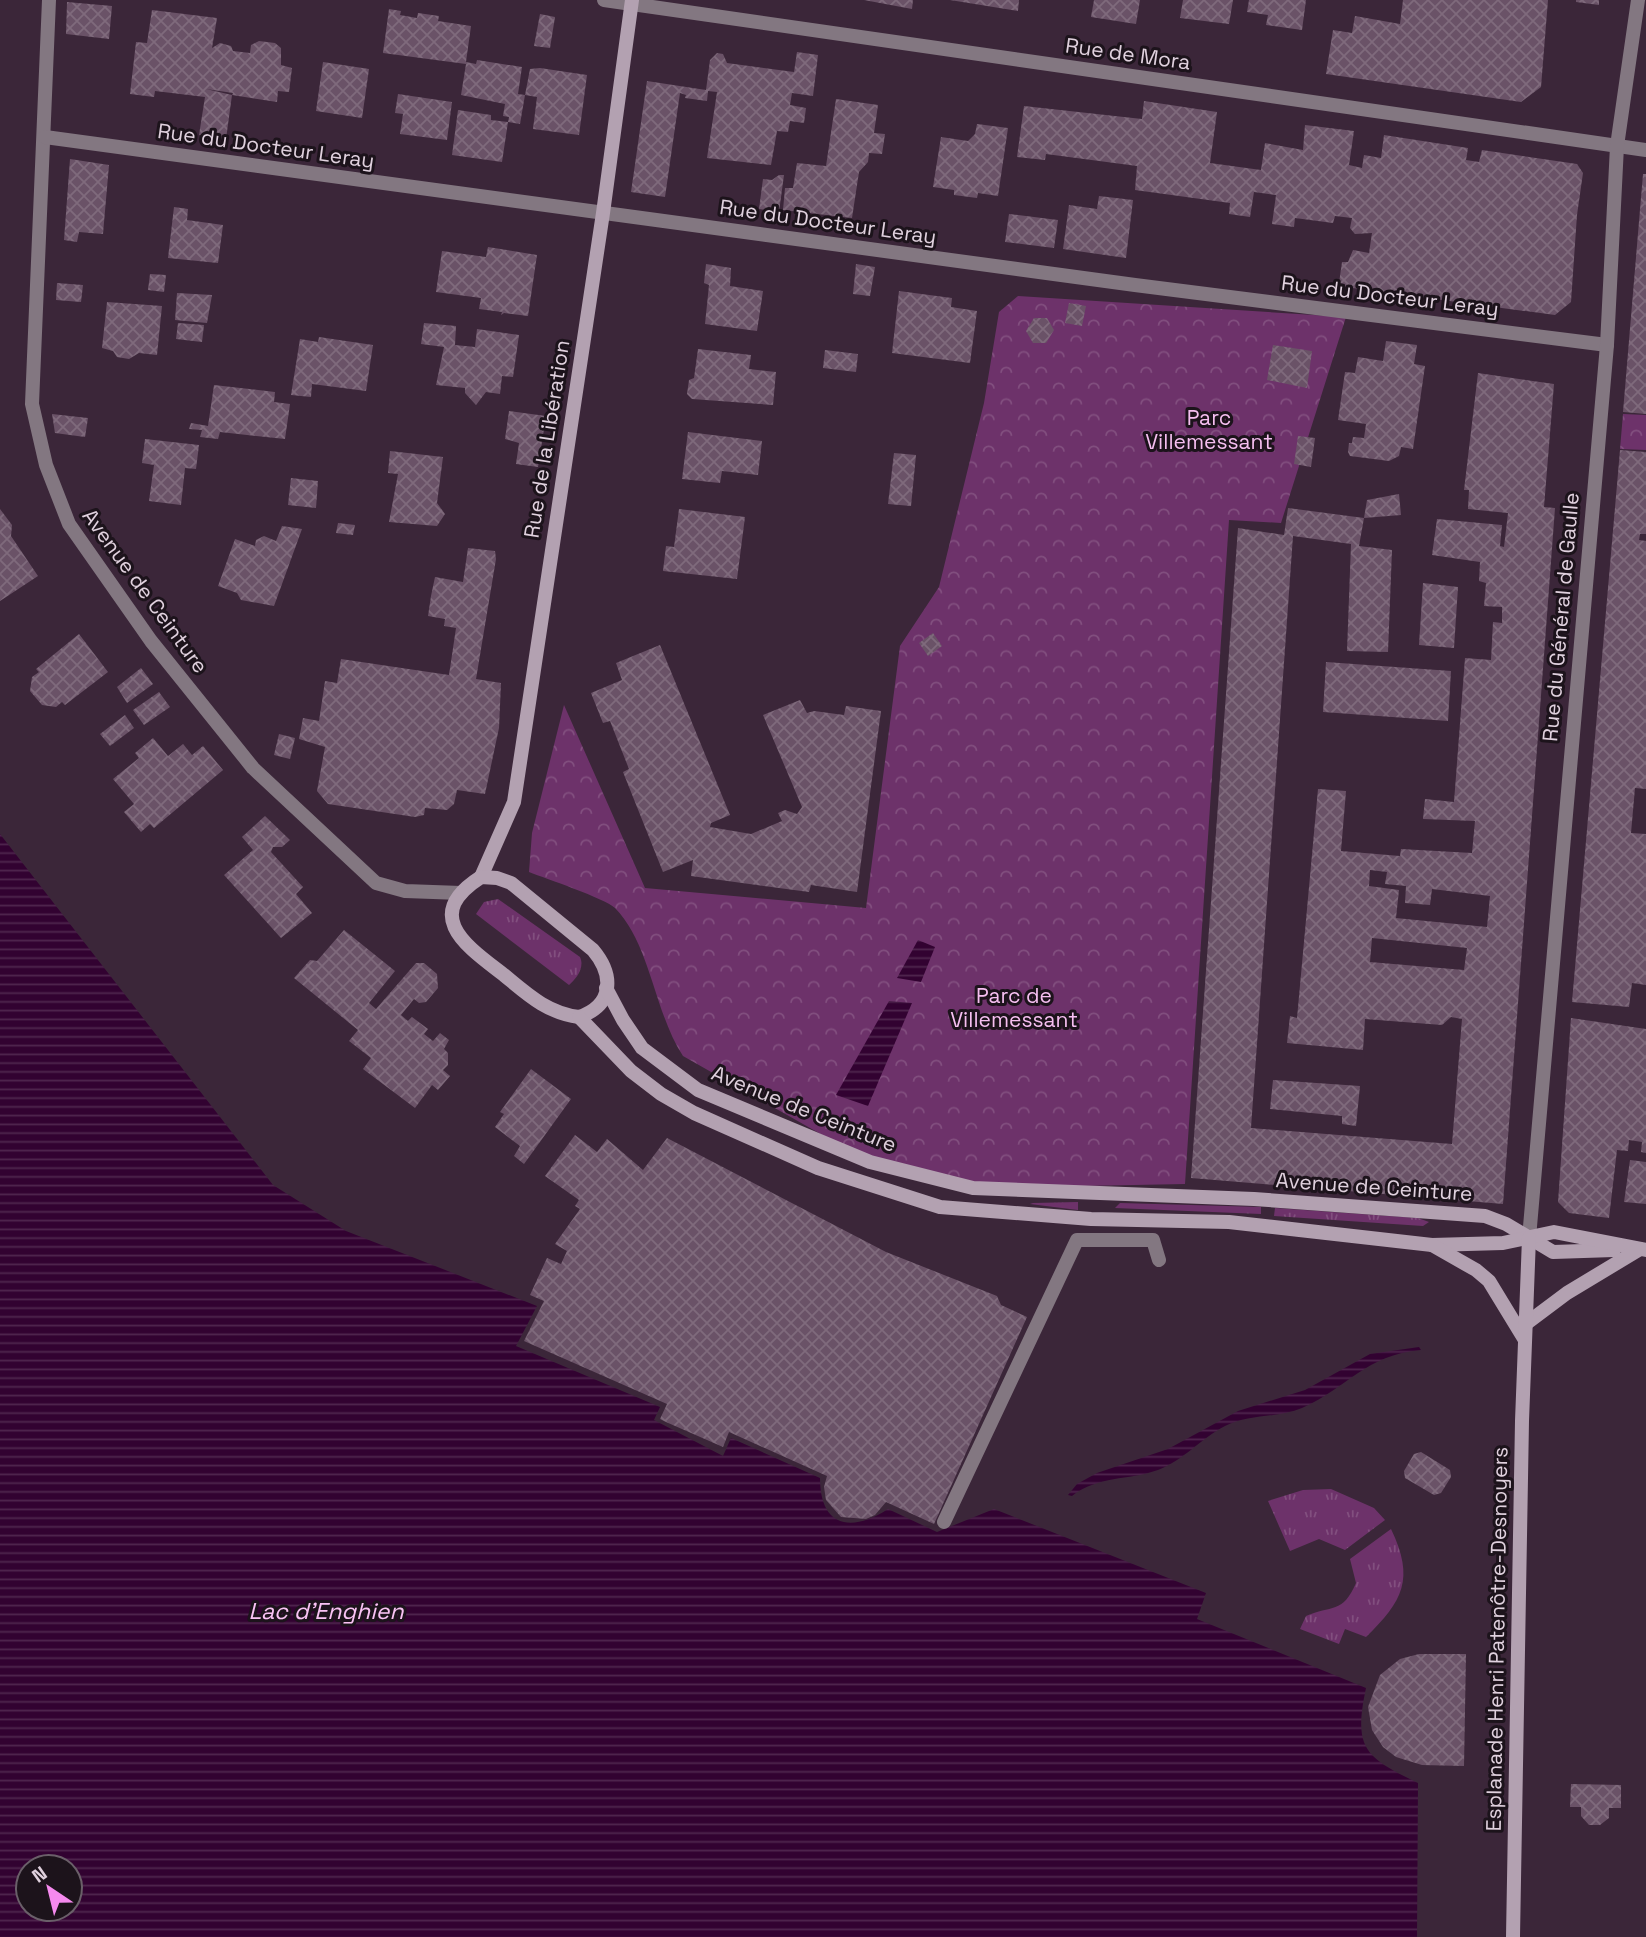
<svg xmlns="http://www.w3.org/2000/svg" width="1646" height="1937" font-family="'Space Grotesk',sans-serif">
  <defs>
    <pattern id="grass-tufts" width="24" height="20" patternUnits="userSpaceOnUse" patternTransform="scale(1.75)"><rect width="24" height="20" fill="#6d326a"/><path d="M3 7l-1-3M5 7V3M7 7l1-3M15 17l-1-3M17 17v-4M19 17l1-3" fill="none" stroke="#824f7f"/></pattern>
    <pattern id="park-crowns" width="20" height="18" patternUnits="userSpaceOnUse" patternTransform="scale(1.75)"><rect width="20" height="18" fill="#6d326a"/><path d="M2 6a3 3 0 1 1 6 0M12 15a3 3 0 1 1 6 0" fill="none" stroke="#824f7f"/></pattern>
    <pattern id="water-rules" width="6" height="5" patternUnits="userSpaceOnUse" patternTransform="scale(1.75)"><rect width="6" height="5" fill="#320231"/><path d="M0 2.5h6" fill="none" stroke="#4f264e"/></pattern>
    <pattern id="building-cross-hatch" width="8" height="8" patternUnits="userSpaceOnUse" patternTransform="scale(1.75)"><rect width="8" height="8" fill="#6a5267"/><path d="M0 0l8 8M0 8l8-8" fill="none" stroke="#7f6a7c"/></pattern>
  </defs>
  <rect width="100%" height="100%" fill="#3b2639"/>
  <g fill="url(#grass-tufts)">
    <path d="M 498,899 L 580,957 C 585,968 576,979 569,985 L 476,914 L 484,902 Z"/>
    <path d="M 1078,1202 L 1078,1210 L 1030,1204 L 1033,1203 Z"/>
    <path d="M 1120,1203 L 1261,1207 L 1261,1214 L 1115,1208 Z"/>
    <path d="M 1275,1208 L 1418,1218 L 1429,1222 L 1423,1226 L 1274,1216 Z"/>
    <path d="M 1331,1489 L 1374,1508 L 1385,1520 L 1345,1550 L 1319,1539 L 1290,1551 L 1268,1501 L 1303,1490 Z"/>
    <path d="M 1391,1529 C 1415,1579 1403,1601 1366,1637 L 1345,1629 L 1339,1644 L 1300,1629 L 1306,1616 C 1331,1605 1343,1614 1356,1583 L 1350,1559 Z"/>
  </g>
  <g fill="url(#park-crowns)">
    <path d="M 1018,296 L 1346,317 L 1281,523 L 1229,520 L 1185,1184 L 973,1188 L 870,1162 L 683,1056 C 654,1012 651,945 615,908 C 604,898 547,879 529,872 L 532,833 L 564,705 L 645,888 L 866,908 L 900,646 L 939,587 L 984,403 L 999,312 Z"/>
    <path d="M 1623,414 L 1646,415 L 1646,450 L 1620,449 Z"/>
  </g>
  <g fill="url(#water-rules)" fill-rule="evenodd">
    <path d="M 0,834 L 273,1185 L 346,1231 L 537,1306 L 516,1346 L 660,1407 L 654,1420 L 723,1456 L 731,1438 L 820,1478 C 820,1527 851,1533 888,1509 L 937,1532 L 994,1509 L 1206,1593 L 1197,1619 L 1366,1688 C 1353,1749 1365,1757 1418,1783 L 1417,1937 L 0,1937 ZM 28,1867 L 70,1867 L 70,1909 L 28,1909 Z"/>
    <path d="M 918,940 L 935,947 L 921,982 L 897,978 Z"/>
    <path d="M 889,1001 L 912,1003 L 868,1106 L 836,1095 Z"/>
    <path d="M 1419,1347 L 1421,1350 C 1365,1355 1349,1387 1302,1408 C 1278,1418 1249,1414 1225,1426 C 1200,1439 1184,1460 1158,1470 C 1127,1481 1099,1475 1072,1496 L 1068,1495 L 1077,1484 L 1097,1473 L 1168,1449 L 1238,1411 L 1305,1390 L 1370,1354 Z"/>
  </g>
  <g fill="url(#building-cross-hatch)" fill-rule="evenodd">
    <path d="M 864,0 L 913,0 L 912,9 Z"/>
    <path d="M 950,0 L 1019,0 L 1018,11 Z"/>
    <path d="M 1094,0 L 1140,0 L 1136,24 L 1091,17 Z"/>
    <path d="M 1183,0 L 1233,0 L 1229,24 L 1180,18 Z"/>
    <path d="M 1249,0 L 1306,0 L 1302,30 L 1266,25 L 1268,15 L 1247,12 Z"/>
    <path d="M 1403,0 L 1548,0 L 1541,87 L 1521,102 L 1326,74 L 1333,30 L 1352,33 L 1355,16 L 1400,24 Z"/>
    <path d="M 1576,0 L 1599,0 L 1599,5 L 1576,2 Z"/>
    <path d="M 67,2 L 112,6 L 109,39 L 66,34 Z"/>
    <path d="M 389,9 L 401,11 L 400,15 L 417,18 L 418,13 L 439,16 L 438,21 L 471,26 L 466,62 L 476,64 L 477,60 L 522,67 L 518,94 L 525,95 L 520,124 L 508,122 L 502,162 L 452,155 L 458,110 L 491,115 L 491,120 L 508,122 L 509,117 L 503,116 L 505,104 L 461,95 L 466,64 L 383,53 Z"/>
    <path d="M 152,10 L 217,18 L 212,48 L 220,43 L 231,46 L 233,51 L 250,53 L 251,45 L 259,41 L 275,43 L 281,48 L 281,65 L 292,68 L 289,92 L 278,91 L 277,102 L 232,95 L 226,139 L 199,135 L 205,97 L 155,91 L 154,97 L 130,94 L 136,42 L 147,43 ZM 206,89 L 233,93 L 232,95 Z"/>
    <path d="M 540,14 L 555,17 L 550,48 L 534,46 Z"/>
    <path d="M 797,52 L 818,55 L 813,96 L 792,93 L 790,105 L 806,108 L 804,123 L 790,121 L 788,132 L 777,131 L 771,165 L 707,158 L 717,92 L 708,91 L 707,101 L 685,98 L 686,95 L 680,93 L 665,197 L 631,192 L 647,81 L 706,90 L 710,60 L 717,53 L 723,54 L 727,63 L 794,72 Z"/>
    <path d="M 323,62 L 369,69 L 362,118 L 316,111 Z"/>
    <path d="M 540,68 L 587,75 L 579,135 L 533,129 L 537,97 L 525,95 L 530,69 Z"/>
    <path d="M 398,94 L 452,102 L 447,140 L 400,134 L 403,114 L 395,113 Z"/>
    <path d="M 836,99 L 878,105 L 874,133 L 885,134 L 882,154 L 869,153 L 868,162 L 859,172 L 852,218 L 783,210 L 785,188 L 793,188 L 797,163 L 826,166 Z"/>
    <path d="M 1144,101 L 1217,112 L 1210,163 L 1261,170 L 1265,143 L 1303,150 L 1305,125 L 1354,131 L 1349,165 L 1362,168 L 1364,155 L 1381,158 L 1384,135 L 1468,148 L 1466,160 L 1479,162 L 1482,150 L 1577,164 L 1583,173 L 1577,215 L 1571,302 L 1555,315 L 1345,287 L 1345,284 L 1339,283 L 1342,262 L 1348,262 L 1353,250 L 1369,253 L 1372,233 L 1355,234 L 1350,228 L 1352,218 L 1335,216 L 1333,223 L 1295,218 L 1294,227 L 1272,224 L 1276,195 L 1254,192 L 1250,217 L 1229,214 L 1230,203 L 1135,190 L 1137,166 L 1046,154 L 1045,160 L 1017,157 L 1024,106 L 1142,119 Z"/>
    <path d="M 977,124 L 1008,128 L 998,196 L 978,193 L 977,198 L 954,195 L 954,190 L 933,187 L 941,137 L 968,141 L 975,134 Z"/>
    <path d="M 70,159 L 109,165 L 103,234 L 79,232 L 77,242 L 64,240 Z"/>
    <path d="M 1643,174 L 1646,174 L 1646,414 L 1623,412 Z"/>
    <path d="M 779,175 L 784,175 L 779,212 L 759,209 L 763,179 L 772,180 Z"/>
    <path d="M 1099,196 L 1133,200 L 1126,258 L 1063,249 L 1069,205 L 1097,209 Z"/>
    <path d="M 174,207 L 188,209 L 187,220 L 223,225 L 218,263 L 168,258 Z"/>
    <path d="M 1009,214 L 1058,220 L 1054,248 L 1005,242 Z"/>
    <path d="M 488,247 L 537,255 L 528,316 L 504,313 L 501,315 L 502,312 L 479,309 L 481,298 L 436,292 L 442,251 L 486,257 Z"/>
    <path d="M 706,264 L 731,268 L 730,286 L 763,291 L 757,331 L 705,324 L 709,285 L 704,283 Z"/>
    <path d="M 856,264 L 875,267 L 870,296 L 853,294 Z"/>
    <path d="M 150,274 L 166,275 L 164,292 L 148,290 Z"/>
    <path d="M 57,283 L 83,285 L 81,302 L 56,300 Z"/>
    <path d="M 899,291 L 952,298 L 951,307 L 977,311 L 970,363 L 892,353 Z"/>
    <path d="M 177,293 L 212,295 L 207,323 L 175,320 Z"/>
    <path d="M 107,302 L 162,306 L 157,355 L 139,353 L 129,359 L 117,357 L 113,351 L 102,348 Z"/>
    <path d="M 1069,303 L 1086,306 L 1082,326 L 1065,323 Z"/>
    <path d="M 1034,318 L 1047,318 L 1054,330 L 1046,343 L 1033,343 L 1026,331 Z"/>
    <path d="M 178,323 L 204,325 L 202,342 L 176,339 Z"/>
    <path d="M 424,323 L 456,326 L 455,345 L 475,347 L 477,329 L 519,335 L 513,377 L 502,376 L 500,394 L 486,392 L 476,405 L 465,393 L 465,388 L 436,385 L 444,347 L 421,344 Z"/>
    <path d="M 319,337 L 373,345 L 366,391 L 312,384 L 311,397 L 291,395 L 300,339 L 318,342 Z"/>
    <path d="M 1386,341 L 1417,345 L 1414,364 L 1425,366 L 1413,449 L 1401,447 L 1399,456 L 1389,461 L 1350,456 L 1348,452 L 1349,443 L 1352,443 L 1353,437 L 1364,438 L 1366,424 L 1338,420 L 1345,372 L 1355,373 L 1358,357 L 1383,361 Z"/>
    <path d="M 1273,345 L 1312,351 L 1307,388 L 1267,380 Z"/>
    <path d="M 698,349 L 751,355 L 749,369 L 776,372 L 773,405 L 692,399 L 687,394 L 689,380 L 694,378 Z"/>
    <path d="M 825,350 L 858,354 L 856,372 L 823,368 Z"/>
    <path d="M 1478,373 L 1554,384 L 1544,507 L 1555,508 L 1503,1204 L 1191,1178 L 1238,528 L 1284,535 L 1288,508 L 1364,518 L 1359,546 L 1392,550 L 1388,652 L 1347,651 L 1351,544 L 1293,536 L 1251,1128 L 1452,1144 L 1462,1019 L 1451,1017 L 1442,1025 L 1365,1019 L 1363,1050 L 1287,1043 L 1290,1016 L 1297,1018 L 1318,789 L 1346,791 L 1341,851 L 1400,856 L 1401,849 L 1472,853 L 1475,821 L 1423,819 L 1425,799 L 1454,802 L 1465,658 L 1491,660 L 1493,622 L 1502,623 L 1502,607 L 1484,606 L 1486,583 L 1479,581 L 1480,562 L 1432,555 L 1437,519 L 1502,525 L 1500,546 L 1504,547 L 1508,513 L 1468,509 L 1469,490 L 1464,490 ZM 1370,870 L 1387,872 L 1385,884 L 1406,886 L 1405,903 L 1430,905 L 1432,889 L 1490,896 L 1487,927 L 1396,918 L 1399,890 L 1369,886 ZM 1372,938 L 1467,948 L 1464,970 L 1370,962 Z"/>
    <path d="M 214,385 L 275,392 L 274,402 L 290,404 L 285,439 L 220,432 L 218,439 L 200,437 L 202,430 L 189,429 L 191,423 L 208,426 Z"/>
    <path d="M 509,411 L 546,416 L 538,467 L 516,464 L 519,443 L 505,439 Z"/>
    <path d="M 52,414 L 88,418 L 85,437 L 55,433 Z"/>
    <path d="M 688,432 L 762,441 L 758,475 L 722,471 L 720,483 L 682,479 Z"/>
    <path d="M 1298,436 L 1315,438 L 1311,467 L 1294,464 Z"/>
    <path d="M 145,439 L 199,445 L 196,469 L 185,468 L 181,505 L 149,501 L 154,465 L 142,463 Z"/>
    <path d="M 1620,450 L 1646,452 L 1646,534 L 1640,534 L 1639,540 L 1646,541 L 1646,789 L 1635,788 L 1631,833 L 1646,834 L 1646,985 L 1632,983 L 1629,1007 L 1572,1002 Z"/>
    <path d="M 390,451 L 443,457 L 437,503 L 445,514 L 437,526 L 389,522 L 398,474 L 388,473 Z"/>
    <path d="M 894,453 L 916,455 L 911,506 L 888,504 Z"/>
    <path d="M 291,478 L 318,481 L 316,508 L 288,505 Z"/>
    <path d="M 1399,494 L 1401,515 L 1364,518 L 1367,500 Z"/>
    <path d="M 0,509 L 12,525 L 11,536 L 38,576 L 0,601 Z"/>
    <path d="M 679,509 L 745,517 L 737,579 L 663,571 L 666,546 L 674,547 Z"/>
    <path d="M 338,523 L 355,525 L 353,535 L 336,533 Z"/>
    <path d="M 282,526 L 302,529 L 274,606 L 241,600 L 237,593 L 218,586 L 235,539 L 255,546 L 256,540 L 264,536 L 276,541 Z"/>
    <path d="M 468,548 L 495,551 L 496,559 L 476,679 L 501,683 L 499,728 L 485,794 L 457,790 L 454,804 L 447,810 L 425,808 L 424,815 L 415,817 L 328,804 L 317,791 L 325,747 L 299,739 L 303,718 L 319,721 L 325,681 L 337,683 L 341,659 L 449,675 L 456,628 L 444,626 L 445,619 L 428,616 L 431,596 L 435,577 L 463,582 Z"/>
    <path d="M 1423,583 L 1458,587 L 1454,648 L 1419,645 Z"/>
    <path d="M 933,633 L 942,646 L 928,656 L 919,643 Z"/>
    <path d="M 79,634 L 108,672 L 65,705 L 62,702 L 56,707 L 42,705 L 30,691 L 32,677 L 39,672 L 36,669 Z"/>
    <path d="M 660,645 L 730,815 L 711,823 L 710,827 L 751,834 L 782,821 L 778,813 L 785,810 L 797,814 L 802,807 L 763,715 L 800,700 L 807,713 L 814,711 L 844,715 L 846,706 L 881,711 L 857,892 L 811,885 L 809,892 L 691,876 L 693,860 L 663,872 L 623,772 L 629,769 L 610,721 L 603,723 L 591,693 L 622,680 L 616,663 Z"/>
    <path d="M 1326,662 L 1451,671 L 1448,721 L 1323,712 Z"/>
    <path d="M 141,668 L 153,684 L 127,703 L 117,687 Z"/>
    <path d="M 159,692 L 170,707 L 144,725 L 133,710 Z"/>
    <path d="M 125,715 L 134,728 L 110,746 L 100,734 Z"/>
    <path d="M 279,734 L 295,738 L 290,759 L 274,755 Z"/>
    <path d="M 153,738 L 168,756 L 183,744 L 192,755 L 203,746 L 223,770 L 154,828 L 150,824 L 141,832 L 124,812 L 134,804 L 113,779 L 139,758 L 135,753 Z"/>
    <path d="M 265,816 L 290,840 L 282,847 L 273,847 L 271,852 L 303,887 L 296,894 L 312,913 L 281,938 L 224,875 L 253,850 L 242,837 Z"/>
    <path d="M 344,930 L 395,971 L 369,1003 L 376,1009 L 416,963 L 424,963 L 437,974 L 438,988 L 426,1002 L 419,1003 L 414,999 L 401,1015 L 408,1021 L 412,1017 L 428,1029 L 424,1034 L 433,1041 L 440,1033 L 449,1040 L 444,1049 L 448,1053 L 448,1065 L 443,1070 L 450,1076 L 438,1090 L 432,1085 L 415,1108 L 363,1069 L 371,1058 L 349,1041 L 358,1030 L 294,978 L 310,960 L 317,961 Z"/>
    <path d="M 1571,1018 L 1646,1029 L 1646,1153 L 1641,1152 L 1642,1142 L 1629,1140 L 1628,1151 L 1617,1150 L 1609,1218 L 1569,1213 L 1558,1202 Z"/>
    <path d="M 531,1069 L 571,1099 L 524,1164 L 514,1156 L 520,1146 L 495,1127 L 504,1114 L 500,1112 Z"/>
    <path d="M 1273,1080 L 1360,1086 L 1356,1126 L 1342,1124 L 1342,1116 L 1270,1109 Z"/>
    <path d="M 575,1135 L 597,1152 L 607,1139 L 643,1170 L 667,1138 L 886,1252 L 997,1296 L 1001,1305 L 1027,1317 L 934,1524 L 886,1502 L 875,1515 L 866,1519 L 841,1517 L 826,1500 L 824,1487 L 827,1476 L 729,1432 L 723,1447 L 666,1422 L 660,1419 L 667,1404 L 524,1341 L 544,1301 L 530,1295 L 547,1258 L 561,1264 L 567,1251 L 555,1244 L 580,1209 L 575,1206 L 579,1200 L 545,1176 Z"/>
    <path d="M 1630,1160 L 1646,1162 L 1646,1204 L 1624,1202 Z"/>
    <path d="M 1421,1452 L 1450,1470 L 1451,1477 L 1441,1493 L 1434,1495 L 1405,1478 L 1404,1471 L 1414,1454 Z"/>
    <path d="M 1419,1654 L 1466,1654 L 1464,1766 L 1422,1765 L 1396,1757 L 1383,1747 L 1372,1730 L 1368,1707 L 1380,1675 L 1400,1659 Z"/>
    <path d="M 1571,1784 L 1621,1785 L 1621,1808 L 1609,1808 L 1609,1818 L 1600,1825 L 1589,1825 L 1581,1816 L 1581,1807 L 1570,1807 Z"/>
  </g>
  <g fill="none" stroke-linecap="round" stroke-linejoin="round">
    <g stroke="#837781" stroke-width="14">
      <path d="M 49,0 L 32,404 L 46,465 L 69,524 L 151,641 L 253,768 L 376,883 L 405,891 L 461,893"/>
      <path d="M 604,0 L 1646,150"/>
      <path d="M 45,137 L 1135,285 L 1607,345"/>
      <path d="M 1529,1238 L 1607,345 L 1617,146 L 1638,0"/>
      <path d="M 944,1522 L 1077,1240 L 1153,1240 L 1159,1260"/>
    </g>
    <g stroke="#b3a1b1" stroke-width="14">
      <path d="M 481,877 L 514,802 L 603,213 L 632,0"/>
      <path d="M 481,877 L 497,878 L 511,883 L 593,950 C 614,975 614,1005 579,1017 C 547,1013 527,994 504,975 C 468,947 420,916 481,877 Z"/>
      <path d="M 606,988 L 623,1020 L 642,1048 L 698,1090 L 870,1162 L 973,1188 L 1254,1199 L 1485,1216 L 1506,1224 L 1553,1252 L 1614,1250"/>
      <path d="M 579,1017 L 631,1071 L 661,1094 L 694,1113 L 818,1168 L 940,1207 L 1091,1219 L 1229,1222 L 1432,1245 L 1503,1243 L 1554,1232 L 1646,1250"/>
      <path d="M 1432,1245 L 1476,1270 L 1489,1281 L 1525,1340"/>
      <path d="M 1527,1323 L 1567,1293 L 1640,1249"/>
      <path d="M 1513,1937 L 1522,1421 L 1529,1238"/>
    </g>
  </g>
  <g text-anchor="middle" stroke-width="6" stroke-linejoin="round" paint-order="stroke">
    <g font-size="21" fill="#e0d1de" stroke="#1c131b">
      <text transform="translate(1128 54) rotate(8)" y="7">Rue de Mora</text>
      <text transform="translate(266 146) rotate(8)" y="7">Rue du Docteur Leray</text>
      <text transform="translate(828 222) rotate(8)" y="7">Rue du Docteur Leray</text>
      <text transform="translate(1390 296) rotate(7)" y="7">Rue du Docteur Leray</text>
      <text transform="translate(547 439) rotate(-81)" y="7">Rue de la Libération</text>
      <text transform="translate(145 591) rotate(54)" y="7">Avenue de Ceinture</text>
      <text transform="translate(1561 617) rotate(-85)" y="7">Rue du Général de Gaulle</text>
      <text transform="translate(804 1109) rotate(22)" y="7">Avenue de Ceinture</text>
      <text transform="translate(1374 1187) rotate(4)" y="7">Avenue de Ceinture</text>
      <text transform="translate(1497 1639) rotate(-89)" y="7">Esplanade Henri Patenôtre-Desnoyers</text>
    </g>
    <g font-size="21" fill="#f6bff1" stroke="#1c131b">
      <text x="1209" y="425">Parc<tspan x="1209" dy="24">Villemessant</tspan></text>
      <text x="1014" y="1003">Parc de<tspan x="1014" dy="24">Villemessant</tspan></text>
    </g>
    <g font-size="23" font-style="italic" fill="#f9c2f4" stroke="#1c131b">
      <text x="326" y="1619">Lac d'Enghien</text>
    </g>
  </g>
  <g transform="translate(49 1888) rotate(325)"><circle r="33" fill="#1c131b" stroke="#6a5f69" stroke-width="2"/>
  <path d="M0-5L12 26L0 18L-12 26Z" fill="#f589ee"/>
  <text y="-10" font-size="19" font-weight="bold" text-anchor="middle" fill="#e0d1de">N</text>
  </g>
</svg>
